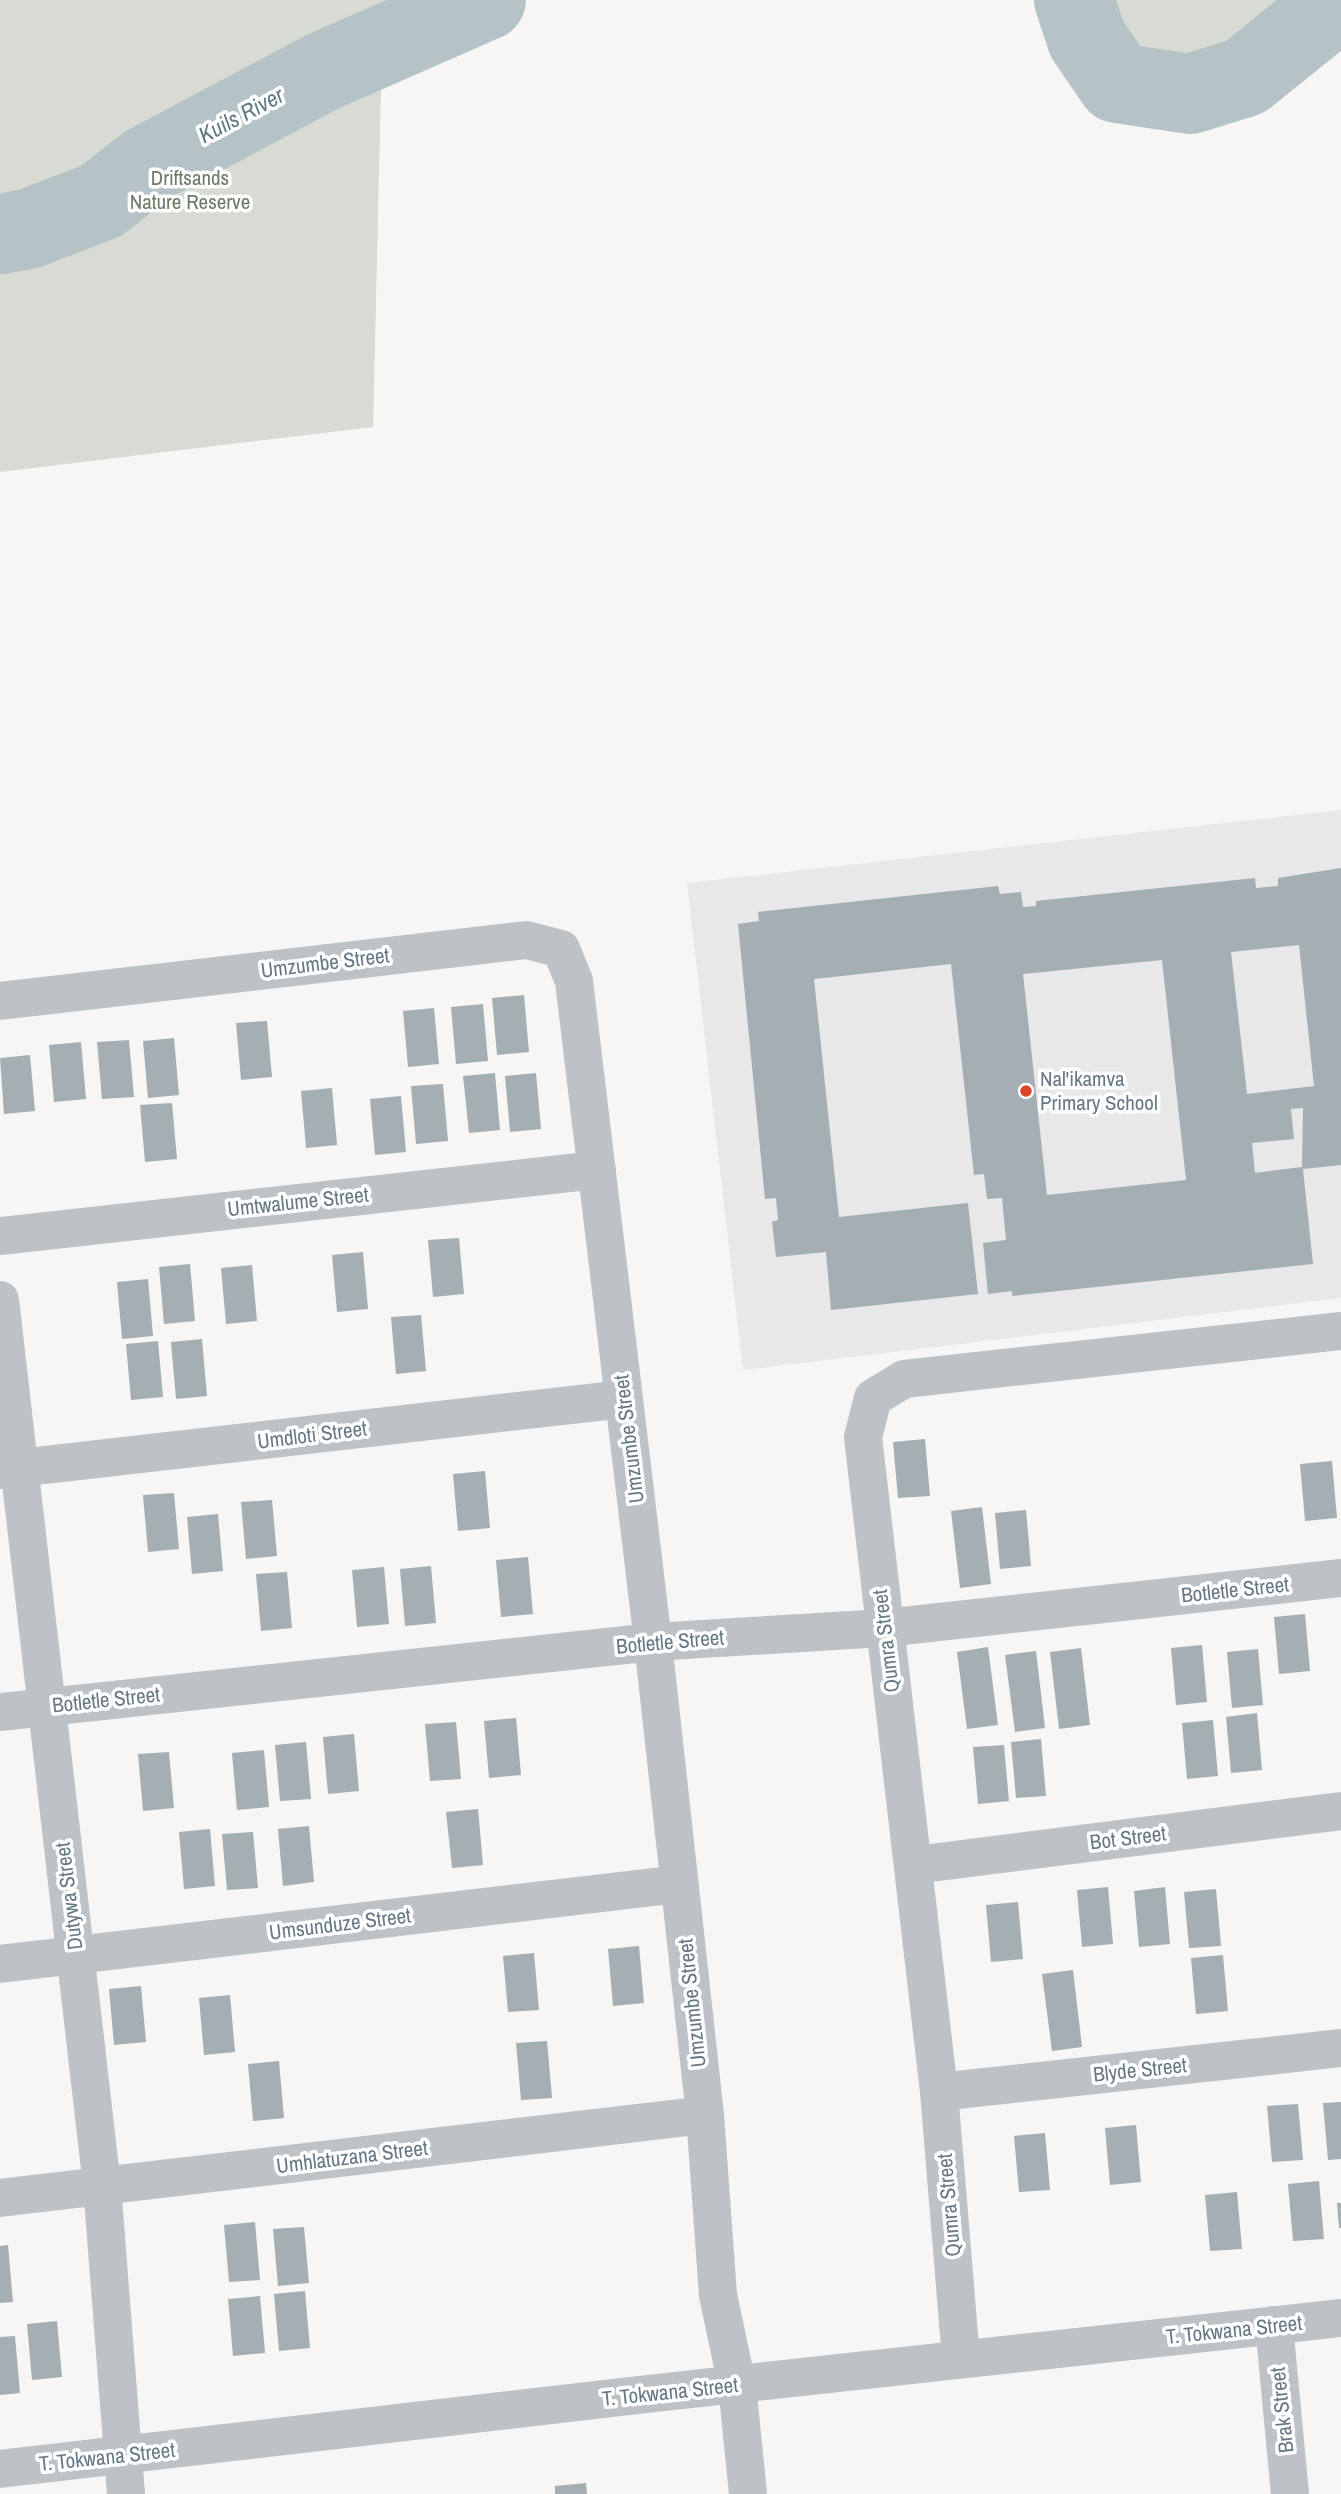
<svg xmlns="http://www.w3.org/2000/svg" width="1341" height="2494" font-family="'Archivo Narrow',sans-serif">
  <rect width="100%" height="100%" fill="#f7f6f4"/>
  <path fill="#e7e8e7" d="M 1341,810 L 1341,1298 L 743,1370 L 687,883 Z"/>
  <g fill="#d7dbd3">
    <path d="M 0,0 L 486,0 L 382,46 L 373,427 L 0,472 Z"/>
    <path d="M 1074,0 L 1341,0 L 1341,5 L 1323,14 L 1245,77 L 1190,94 L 1117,83 L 1087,39 Z"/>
  </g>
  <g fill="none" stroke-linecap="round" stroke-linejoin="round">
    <g stroke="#b5c3c6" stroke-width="80">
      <path d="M 1074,0 L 1087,39 L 1117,83 L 1190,94 L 1245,77 L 1323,14 L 1341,5"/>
      <path d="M 0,234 L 28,229 L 101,201 L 147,165 L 324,71 L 486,0"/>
    </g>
  </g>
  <g fill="#a4aeb3" fill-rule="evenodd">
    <path d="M 1341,868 L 1341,1165 L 1303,1169 L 1313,1264 L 1012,1296 L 1012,1291 L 988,1294 L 983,1243 L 1006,1240 L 1002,1198 L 987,1199 L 984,1174 L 974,1175 L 951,964 L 814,979 L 839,1217 L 968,1203 L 978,1294 L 831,1310 L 826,1252 L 776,1257 L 772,1222 L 778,1220 L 776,1198 L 765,1199 L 738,924 L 759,921 L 758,912 L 998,886 L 1000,894 L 1021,892 L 1023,907 L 1036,906 L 1036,901 L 1255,878 L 1256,888 L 1278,886 L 1278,878 ZM 1299,945 L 1314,1086 L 1247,1094 L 1231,952 ZM 1162,960 L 1186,1180 L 1047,1195 L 1023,974 ZM 1303,1108 L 1302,1167 L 1255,1173 L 1252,1143 L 1294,1139 L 1291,1109 Z"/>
    <path d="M 524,995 L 529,1052 L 497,1055 L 492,998 Z"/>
    <path d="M 483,1004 L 488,1061 L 456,1064 L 451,1007 Z"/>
    <path d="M 434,1008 L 439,1064 L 408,1067 L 403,1011 Z"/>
    <path d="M 267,1021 L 272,1077 L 241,1080 L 236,1023 Z"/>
    <path d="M 174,1038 L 179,1095 L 148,1098 L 143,1041 Z"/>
    <path d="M 129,1040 L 134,1097 L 102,1099 L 97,1042 Z"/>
    <path d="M 81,1042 L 86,1099 L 54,1102 L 49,1045 Z"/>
    <path d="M 30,1055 L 35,1111 L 4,1114 L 0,1058 Z"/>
    <path d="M 495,1073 L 500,1130 L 469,1133 L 463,1076 Z"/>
    <path d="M 536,1073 L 541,1129 L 510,1132 L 505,1076 Z"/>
    <path d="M 443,1084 L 448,1141 L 416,1144 L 411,1086 Z"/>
    <path d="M 332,1088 L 337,1145 L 306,1148 L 301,1091 Z"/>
    <path d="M 401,1096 L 406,1152 L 375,1155 L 370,1099 Z"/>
    <path d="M 172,1103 L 177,1159 L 145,1162 L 140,1105 Z"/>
    <path d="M 459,1238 L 464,1294 L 433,1297 L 428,1240 Z"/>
    <path d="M 363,1252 L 368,1309 L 337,1312 L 332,1255 Z"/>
    <path d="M 190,1264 L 195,1321 L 164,1324 L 159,1267 Z"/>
    <path d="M 252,1265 L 257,1321 L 226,1324 L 221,1268 Z"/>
    <path d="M 148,1279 L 153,1336 L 122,1339 L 117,1282 Z"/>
    <path d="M 421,1315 L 426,1371 L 396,1374 L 391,1317 Z"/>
    <path d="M 202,1339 L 207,1396 L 176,1399 L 171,1342 Z"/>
    <path d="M 158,1341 L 163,1397 L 131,1400 L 126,1344 Z"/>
    <path d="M 925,1439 L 930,1496 L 898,1498 L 893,1442 Z"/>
    <path d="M 1332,1461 L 1337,1518 L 1305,1521 L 1300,1464 Z"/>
    <path d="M 485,1471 L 490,1528 L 458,1531 L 453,1474 Z"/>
    <path d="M 174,1493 L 179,1549 L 148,1552 L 143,1495 Z"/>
    <path d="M 272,1500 L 277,1556 L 246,1559 L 241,1502 Z"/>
    <path d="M 982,1507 L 991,1584 L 960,1588 L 951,1511 Z"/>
    <path d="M 1026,1510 L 1031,1566 L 1000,1569 L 995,1513 Z"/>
    <path d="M 218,1514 L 223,1571 L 192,1574 L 187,1517 Z"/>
    <path d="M 528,1557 L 533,1614 L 501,1617 L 496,1560 Z"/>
    <path d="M 431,1566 L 436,1623 L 405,1626 L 400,1569 Z"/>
    <path d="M 384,1567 L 389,1624 L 357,1627 L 352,1570 Z"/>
    <path d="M 287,1572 L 292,1628 L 261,1631 L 256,1574 Z"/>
    <path d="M 1305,1614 L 1310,1671 L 1279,1674 L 1274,1617 Z"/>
    <path d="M 1202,1645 L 1207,1702 L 1176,1705 L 1171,1648 Z"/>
    <path d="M 988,1647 L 998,1725 L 967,1729 L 957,1652 Z"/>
    <path d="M 1081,1648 L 1090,1725 L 1059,1729 L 1050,1652 Z"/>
    <path d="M 1258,1649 L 1263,1705 L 1232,1708 L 1227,1652 Z"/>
    <path d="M 1036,1651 L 1045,1728 L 1015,1732 L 1005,1655 Z"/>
    <path d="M 1257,1713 L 1262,1770 L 1231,1773 L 1226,1717 Z"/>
    <path d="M 516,1718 L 521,1775 L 489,1778 L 484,1721 Z"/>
    <path d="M 1213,1720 L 1218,1776 L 1187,1779 L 1182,1723 Z"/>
    <path d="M 456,1722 L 461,1779 L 430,1781 L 425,1724 Z"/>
    <path d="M 354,1734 L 359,1791 L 328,1794 L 323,1737 Z"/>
    <path d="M 1041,1739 L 1046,1796 L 1016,1798 L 1011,1742 Z"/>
    <path d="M 306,1742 L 311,1799 L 280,1801 L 275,1745 Z"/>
    <path d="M 1004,1745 L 1009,1801 L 978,1804 L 973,1747 Z"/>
    <path d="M 264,1750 L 269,1807 L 237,1810 L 232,1753 Z"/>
    <path d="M 169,1752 L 174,1808 L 143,1811 L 138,1754 Z"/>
    <path d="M 478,1809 L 483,1865 L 452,1868 L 446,1812 Z"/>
    <path d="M 309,1826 L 314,1882 L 283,1886 L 278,1829 Z"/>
    <path d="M 210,1829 L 215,1886 L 184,1889 L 179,1832 Z"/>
    <path d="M 253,1832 L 258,1888 L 227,1890 L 222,1834 Z"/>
    <path d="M 1108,1887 L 1113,1944 L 1082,1947 L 1077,1890 Z"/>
    <path d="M 1165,1887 L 1170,1944 L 1139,1947 L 1134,1891 Z"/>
    <path d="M 1216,1889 L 1221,1946 L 1189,1948 L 1184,1892 Z"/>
    <path d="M 1018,1902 L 1023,1959 L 991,1962 L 986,1905 Z"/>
    <path d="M 639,1946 L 644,2003 L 613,2006 L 608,1949 Z"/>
    <path d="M 534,1953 L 539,2010 L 508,2012 L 503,1956 Z"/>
    <path d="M 1223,1955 L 1228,2011 L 1196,2014 L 1191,1958 Z"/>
    <path d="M 1073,1970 L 1082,2047 L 1052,2051 L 1042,1974 Z"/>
    <path d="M 141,1986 L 146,2042 L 114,2045 L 109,1989 Z"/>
    <path d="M 230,1995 L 235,2052 L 204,2055 L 199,1998 Z"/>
    <path d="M 547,2041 L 552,2098 L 521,2100 L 516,2043 Z"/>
    <path d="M 279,2061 L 284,2118 L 253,2121 L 248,2064 Z"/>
    <path d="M 1341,2102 L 1341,2159 L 1328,2160 L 1323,2103 Z"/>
    <path d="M 1298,2104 L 1303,2160 L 1272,2162 L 1267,2106 Z"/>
    <path d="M 1136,2125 L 1141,2182 L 1110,2185 L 1105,2128 Z"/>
    <path d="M 1045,2133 L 1050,2190 L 1019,2192 L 1014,2136 Z"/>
    <path d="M 1319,2181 L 1324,2239 L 1293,2241 L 1288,2184 Z"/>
    <path d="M 1237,2192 L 1242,2249 L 1210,2251 L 1205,2195 Z"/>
    <path d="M 1337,2203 L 1341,2203 L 1341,2228 L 1339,2228 Z"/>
    <path d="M 255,2222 L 260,2280 L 229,2282 L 224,2225 Z"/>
    <path d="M 304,2227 L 309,2283 L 278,2286 L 273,2229 Z"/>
    <path d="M 8,2245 L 13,2302 L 0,2303 L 0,2246 Z"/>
    <path d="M 305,2291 L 310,2348 L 279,2351 L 274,2294 Z"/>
    <path d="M 260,2296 L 265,2353 L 233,2356 L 228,2299 Z"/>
    <path d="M 57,2321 L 62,2377 L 32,2380 L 27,2324 Z"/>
    <path d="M 15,2336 L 20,2393 L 0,2395 L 0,2337 Z"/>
    <path d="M 586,2483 L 587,2494 L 555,2494 L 555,2486 Z"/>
  </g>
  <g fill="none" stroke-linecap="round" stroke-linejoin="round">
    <g stroke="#bdc2c6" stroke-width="38">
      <path d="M 0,1001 L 527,940 L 561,949 L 574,981 L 653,1642 L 705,2115 L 718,2295 L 737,2385 L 748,2494"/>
      <path d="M 0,1236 L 597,1170"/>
      <path d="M 0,1300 L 102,2186 L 126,2494"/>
      <path d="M 0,1470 L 624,1399"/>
      <path d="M 0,1712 L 653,1642 L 884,1628 L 1341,1578"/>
      <path d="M 915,1865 L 1341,1811"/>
      <path d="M 0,1964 L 679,1884"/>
      <path d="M 939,2092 L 1341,2048"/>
      <path d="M 0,2198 L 705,2115"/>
      <path d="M 1274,2325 L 1290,2494"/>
      <path d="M 961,2359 L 939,2092 L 863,1437 L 873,1398 L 904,1379 L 1341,1331"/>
      <path d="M 0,2469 L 647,2394 L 1341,2318"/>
    </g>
  </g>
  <circle fill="#df452b" stroke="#fff" stroke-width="2.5" cx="1026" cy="1091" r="7"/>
  <g text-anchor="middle" stroke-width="7" stroke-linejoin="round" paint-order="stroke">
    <g font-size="21" fill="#6b7b65" stroke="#fff">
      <text x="190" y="185">Driftsands<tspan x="190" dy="24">Nature Reserve</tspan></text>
    </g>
    <g font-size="21" fill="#667984" stroke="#fff">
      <text transform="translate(325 963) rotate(-7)" y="7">Umzumbe Street</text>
      <text transform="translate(298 1202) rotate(-6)" y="7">Umtwalume Street</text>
      <text transform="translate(312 1435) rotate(-7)" y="7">Umdloti Street</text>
      <text transform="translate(629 1439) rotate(-97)" y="7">Umzumbe Street</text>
      <text transform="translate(1235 1590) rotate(-6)" y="7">Botletle Street</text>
      <text transform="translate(886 1641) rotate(-97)" y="7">Qumra Street</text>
      <text transform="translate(670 1642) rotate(-5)" y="7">Botletle Street</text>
      <text transform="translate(106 1700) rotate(-6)" y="7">Botletle Street</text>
      <text transform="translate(1128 1838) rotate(-7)" y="7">Bot Street</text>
      <text transform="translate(69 1896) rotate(-97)" y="7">Dutywa Street</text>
      <text transform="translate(340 1924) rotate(-7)" y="7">Umsunduze Street</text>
      <text transform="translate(692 2003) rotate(-96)" y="7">Umzumbe Street</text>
      <text transform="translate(1140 2070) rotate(-6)" y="7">Blyde Street</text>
      <text transform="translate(352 2157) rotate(-7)" y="7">Umhlatuzana Street</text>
      <text transform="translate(949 2205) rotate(-95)" y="7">Qumra Street</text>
      <text transform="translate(1234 2330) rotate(-6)" y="7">T. Tokwana Street</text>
      <text transform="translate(670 2392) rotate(-6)" y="7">T. Tokwana Street</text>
      <text transform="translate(1282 2410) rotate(-96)" y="7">Brak Street</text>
      <text transform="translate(107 2457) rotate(-6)" y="7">T. Tokwana Street</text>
    </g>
    <g font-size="21" fill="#667984" stroke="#fff" text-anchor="start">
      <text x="1040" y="1086">Nal'ikamva<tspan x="1040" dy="24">Primary School</tspan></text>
    </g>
    <g font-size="23" font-style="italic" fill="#627b80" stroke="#fff">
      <text transform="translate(241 115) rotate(-28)" y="8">Kuils River</text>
    </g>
  </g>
</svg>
